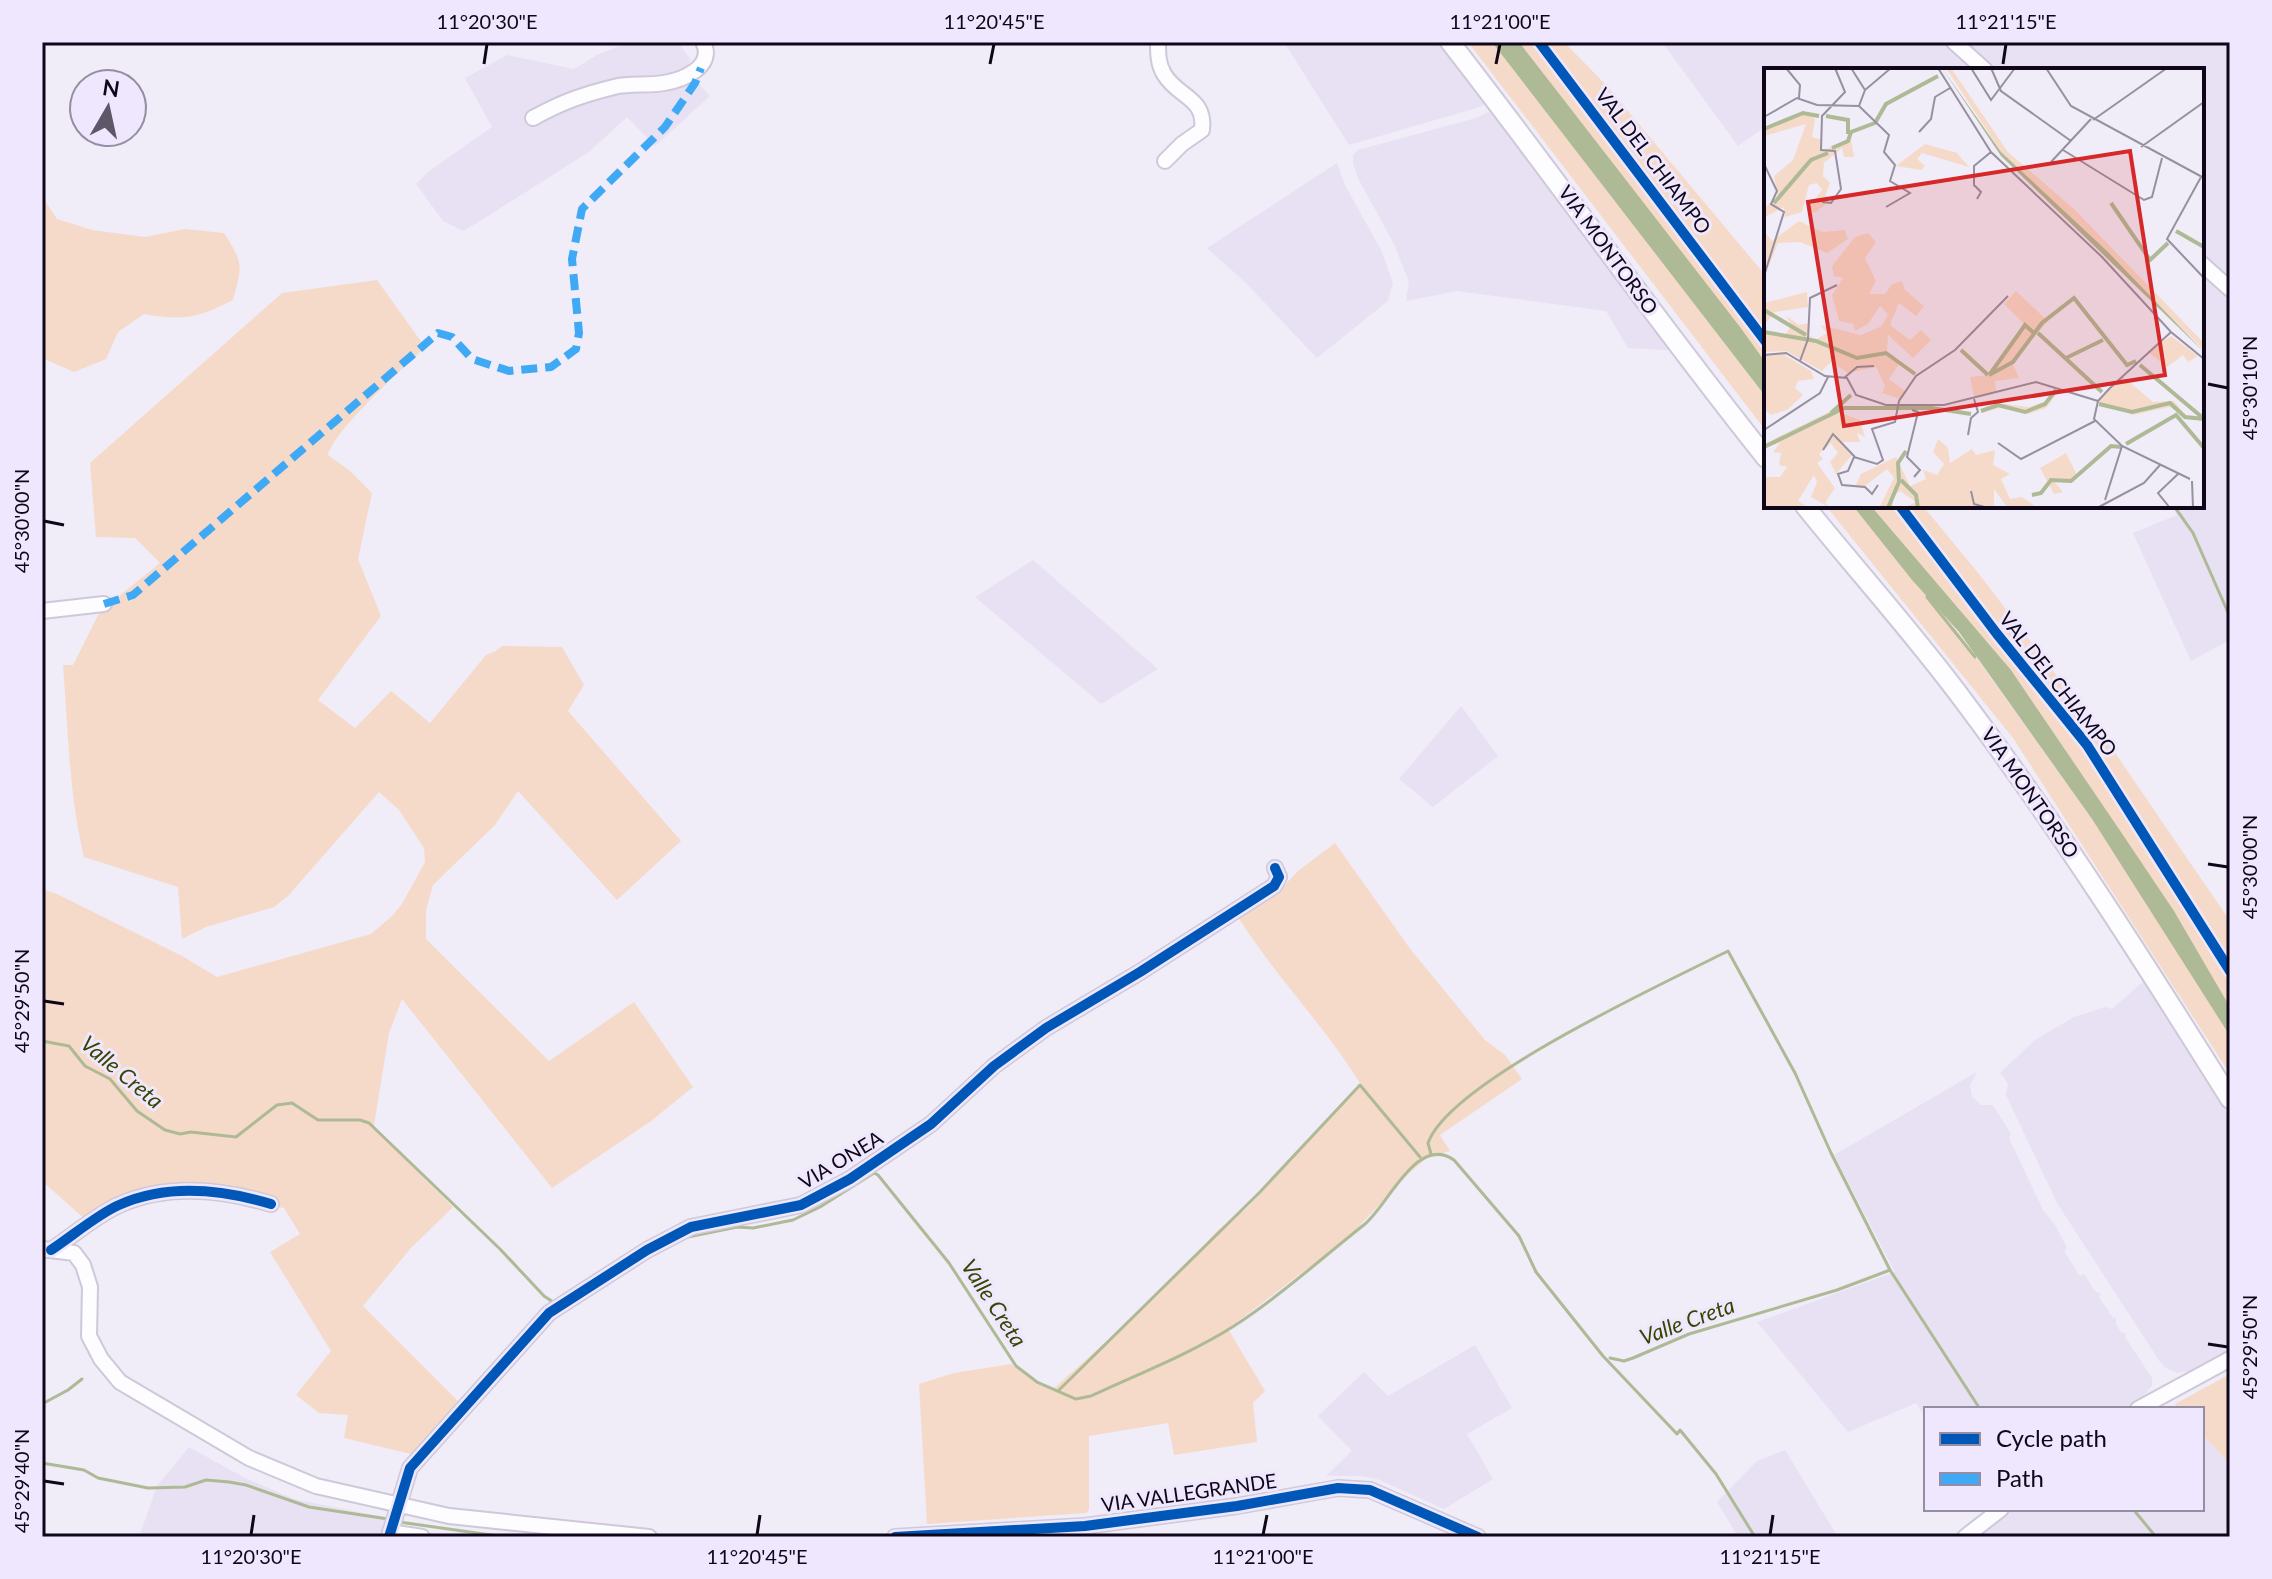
<svg xmlns="http://www.w3.org/2000/svg" width="2272" height="1579" font-family="Lato,sans-serif">
  <rect width="100%" height="100%" fill="#f0ecf8"/>
  <g fill="#e8e1f4">
    <path d="M 630,42 L 675,42 L 680,45 L 691,60 L 685,69 L 710,96 L 655,146 L 627,117 L 589,152 L 472,226 L 463,231 L 443,221 L 416,184 L 429,171 L 492,127 L 465,78 L 507,55 L 574,69 L 597,55 Z"/>
    <path d="M 1284,42 L 1447,42 L 1492,101 L 1477,108 L 1349,145 Z"/>
    <path d="M 1662,42 L 2230,42 L 2230,640 L 2191,661 L 2133,533 L 2177,515 L 2171,506 L 2202,506 L 2202,70 L 1766,70 L 1766,126 L 1738,146 Z"/>
    <path d="M 1496,108 L 1678,351 L 1628,348 L 1606,311 L 1457,291 L 1406,301 L 1409,282 L 1394,244 L 1358,178 L 1353,164 L 1353,155 L 1358,150 L 1476,118 Z"/>
    <path d="M 1337,163 L 1345,185 L 1381,250 L 1393,283 L 1388,301 L 1317,358 L 1245,282 L 1207,248 Z"/>
    <path d="M 1033,560 L 1158,669 L 1101,704 L 975,597 Z"/>
    <path d="M 1461,706 L 1498,756 L 1433,807 L 1399,779 Z"/>
    <path d="M 2146,979 L 2230,1117 L 2230,1353 L 2198,1370 L 2177,1373 L 2166,1368 L 2160,1362 L 2057,1203 L 2006,1095 L 2008,1084 L 2000,1073 L 2035,1040 L 2074,1017 L 2105,1007 L 2112,1009 Z"/>
    <path d="M 1977,1072 L 1970,1085 L 1972,1097 L 1981,1105 L 1993,1105 L 2011,1134 L 2009,1138 L 2043,1210 L 2055,1225 L 2067,1248 L 2064,1251 L 2080,1276 L 2084,1274 L 2095,1291 L 2101,1294 L 2099,1297 L 2113,1318 L 2116,1317 L 2116,1324 L 2121,1332 L 2127,1334 L 2125,1337 L 2152,1378 L 2152,1385 L 2139,1403 L 2126,1409 L 1926,1409 L 1926,1418 L 1916,1403 L 1848,1432 L 1757,1322 L 1895,1272 L 1834,1155 Z"/>
    <path d="M 1475,1345 L 1512,1408 L 1467,1434 L 1493,1479 L 1444,1509 L 1377,1479 L 1359,1476 L 1326,1476 L 1352,1451 L 1318,1416 L 1364,1372 L 1388,1396 Z"/>
    <path d="M 2202,1434 L 2230,1464 L 2230,1537 L 1977,1537 L 2011,1509 L 2202,1509 Z"/>
    <path d="M 189,1447 L 245,1478 L 294,1499 L 394,1519 L 392,1537 L 139,1537 L 157,1486 Z"/>
    <path d="M 1785,1450 L 1838,1537 L 1738,1537 L 1717,1502 L 1757,1461 Z"/>
  </g>
  <g fill="#f6dac9">
    <path d="M 1468,42 L 1492,42 L 1766,397 L 1766,431 Z"/>
    <path d="M 1519,42 L 1564,42 L 1607,86 L 1766,276 L 1766,363 Z"/>
    <path d="M 42,196 L 57,219 L 92,230 L 145,237 L 185,229 L 224,233 C 244,264 242,265 233,300 C 198,318 183,321 144,314 L 118,332 L 106,359 L 74,372 L 42,358 Z"/>
    <path d="M 377,280 L 425,347 C 403,369 335,429 328,455 L 350,471 L 372,493 L 358,559 L 381,616 L 318,700 L 355,728 L 391,691 L 430,723 L 486,655 L 496,651 L 502,646 L 562,647 L 584,685 L 568,711 L 681,841 L 617,900 L 518,791 L 495,825 L 433,885 L 426,910 L 426,939 L 549,1061 L 634,1002 L 693,1087 L 651,1121 L 552,1188 L 402,999 L 389,1033 L 374,1125 L 379,1134 L 453,1207 L 410,1249 L 363,1306 L 463,1406 L 415,1455 L 344,1438 L 348,1415 L 319,1413 L 296,1395 L 331,1351 L 270,1252 L 300,1234 L 284,1208 L 206,1194 L 141,1198 L 87,1221 L 42,1181 L 42,889 L 57,894 L 182,956 L 217,977 L 371,934 L 392,916 L 402,904 L 425,862 L 424,848 L 399,810 L 379,792 L 288,896 L 274,907 L 206,927 L 182,939 L 178,887 L 84,857 C 69,795 68,729 63,665 L 73,665 L 103,605 L 113,601 L 160,563 L 135,538 L 96,537 L 90,463 L 282,293 Z"/>
    <path d="M 1826,506 L 1853,506 L 1912,580 L 1958,632 L 2092,819 L 2230,1036 L 2230,1074 L 2013,738 Z"/>
    <path d="M 1871,506 L 1923,506 L 1979,574 L 2111,747 L 2230,921 L 2230,1007 L 2174,911 L 2011,670 Z"/>
    <path d="M 1335,843 L 1411,950 L 1485,1040 L 1505,1055 L 1522,1079 L 1440,1135 L 1450,1151 L 1428,1157 L 1407,1175 L 1350,1236 L 1228,1329 L 1265,1391 L 1253,1403 L 1257,1442 L 1174,1455 L 1168,1423 L 1089,1436 L 1089,1510 L 1086,1513 L 927,1524 L 919,1384 L 954,1373 L 1011,1364 L 1033,1381 L 1052,1390 L 1159,1294 L 1218,1230 L 1246,1209 L 1361,1085 C 1325,1026 1275,976 1238,917 L 1278,892 L 1298,871 Z"/>
    <path d="M 2230,1374 L 2230,1464 L 2202,1434 L 2202,1409 L 2179,1409 L 2175,1404 Z"/>
  </g>
  <g fill="#aeb995">
    <path d="M 1492,42 L 1519,42 L 1740,327 L 1766,363 L 1766,397 Z"/>
    <path d="M 1853,506 L 1871,506 L 2011,670 L 2123,835 L 2174,911 L 2230,1007 L 2230,1036 L 2092,819 L 1959,632 L 1912,580 Z"/>
  </g>
  <g fill="none" stroke-linecap="round" stroke-linejoin="round">
    <g stroke="#aeb995" stroke-width="3">
      <path d="M 2174,506 L 2193,533 L 2230,617"/>
      <path d="M 1927,597 L 1975,657"/>
      <path d="M 42,1041 L 69,1046 L 85,1066 L 110,1079 L 137,1111 L 165,1130 L 180,1134 L 191,1132 L 236,1137 L 277,1105 L 292,1103 L 318,1120 L 360,1120 L 369,1123 L 500,1249 L 544,1296 L 556,1304"/>
      <path d="M 1431,1154 L 1428,1143 C 1450,1081 1665,983 1728,951 L 1795,1073 L 1831,1153 L 1890,1270 L 1980,1409"/>
      <path d="M 683,1238 L 737,1227 L 753,1228 L 793,1220 L 820,1207 L 874,1173 L 878,1175 L 949,1263 L 1016,1366 L 1037,1382 L 1076,1399 L 1091,1396 C 1138,1374 1190,1354 1234,1326 C 1280,1296 1322,1258 1365,1224 C 1389,1204 1417,1134 1454,1160 L 1519,1236 L 1536,1272 L 1603,1356 L 1677,1434 L 1680,1430 L 1716,1474 L 1755,1537"/>
      <path d="M 1610,1358 L 1624,1361 L 1633,1358 L 1689,1334 L 1837,1290 L 1890,1270"/>
      <path d="M 1058,1391 L 1260,1192 L 1360,1085 L 1420,1157"/>
      <path d="M 42,1404 L 68,1390 L 82,1379"/>
      <path d="M 42,1463 L 84,1470 L 98,1478 L 148,1488 L 185,1487 L 206,1480 L 229,1482 L 246,1485 L 309,1507 L 388,1519"/>
      <path d="M 2133,1509 L 2156,1537"/>
      <path d="M 399,1522 L 505,1537"/>
    </g>
    <defs>
      <g id="minor">
        <path d="M 1158,42 C 1158,54 1158,64 1164,74 C 1178,98 1206,97 1202,130 L 1182,144 L 1165,161"/>
        <path d="M 1954,42 L 1985,70"/>
        <path d="M 533,118 C 562,102 582,95 614,87 C 630,83 647,86 664,83 C 683,80 716,66 703,42"/>
        <path d="M 2202,264 L 2230,289"/>
        <path d="M 42,611 L 104,604"/>
        <path d="M 42,1249 L 74,1253 L 83,1265 L 90,1287 L 89,1336 L 101,1359 L 120,1382 L 249,1458 L 316,1486 L 449,1516 L 649,1537"/>
        <path d="M 51,1250 C 71,1237 98,1214 119,1205 C 168,1183 221,1189 271,1204"/>
        <path d="M 2138,1409 L 2230,1359"/>
        <path d="M 390,1532 L 422,1537"/>
        <path d="M 389,1537 L 410,1468 L 549,1313 L 647,1250 L 691,1227 L 801,1205 L 850,1179 L 931,1124 L 994,1066 L 1046,1028 L 1140,972 L 1274,886 L 1279,877 L 1275,868"/>
        <path d="M 895,1537 L 1085,1526 L 1237,1506 L 1338,1488 L 1370,1490 L 1478,1537"/>
        <path d="M 1965,1537 L 2001,1509"/>
      </g>
      <g id="major">
        <path d="M 1450,42 C 1557,179 1657,322 1766,458"/>
        <path d="M 1805,506 C 1858,572 1916,636 1966,704 C 2061,831 2146,965 2230,1099"/>
      </g>
    </defs>
    <use href="#minor" stroke="#cec9d8" stroke-width="18"/>
    <use href="#major" stroke="#cec9d8" stroke-width="22"/>
    <use href="#minor" stroke="#fdfcfe" stroke-width="14"/>
    <use href="#major" stroke="#fdfcfe" stroke-width="18"/>
    <path stroke="#3fa9f5" stroke-width="8" stroke-dasharray="16 8" stroke-linecap="butt" d="M 104,604 L 133,595 L 438,333 L 452,337 L 472,359 L 509,371 L 551,367 L 576,349 L 579,333 L 572,259 L 582,209 L 665,127 L 695,83 L 701,68"/>
    <defs>
      <g id="cycleway">
        <path d="M 1539,42 L 1766,342"/>
        <path d="M 1900,506 L 1997,634 L 2087,745 L 2230,971"/>
        <path d="M 51,1250 C 71,1237 98,1214 119,1205 C 168,1183 221,1189 271,1204"/>
        <path d="M 389,1537 L 410,1468 L 549,1313 L 647,1250 L 691,1227 L 801,1205 L 850,1179 L 931,1124 L 994,1066 L 1046,1028 L 1140,972 L 1274,886 L 1279,877 L 1275,868"/>
        <path d="M 895,1537 L 1085,1526 L 1237,1506 L 1338,1488 L 1370,1490 L 1478,1537"/>
      </g>
    </defs>
    <use href="#cycleway" stroke="#efe7fd" stroke-width="15"/>
    <use href="#cycleway" stroke="#0057b8" stroke-width="10"/>
  </g>
  <path fill="none" stroke="#0f0719" stroke-width="3" d="M 484,64 L 487,44M 990,64 L 994,44M 1496,64 L 1500,44M 2003,64 L 2006,44M 2208,384 L 2228,388M 44,521 L 64,525M 2208,864 L 2228,867M 44,1001 L 64,1004M 2208,1344 L 2228,1347M 44,1481 L 64,1484M 251,1535 L 254,1515M 757,1535 L 760,1515M 1263,1535 L 1267,1515M 1770,1535 L 1773,1515"/>
  <g text-anchor="middle" stroke-width="6" stroke-linejoin="round" paint-order="stroke">
    <g font-size="20" fill="#0f0719" stroke="#efe7fd">
      <text transform="translate(1653 161) rotate(53)" y="7">VAL DEL CHIAMPO</text>
      <text transform="translate(1608 250) rotate(54)" y="7">VIA MONTORSO</text>
      <text transform="translate(2058 684) rotate(52)" y="7">VAL DEL CHIAMPO</text>
      <text transform="translate(2030 793) rotate(55)" y="7">VIA MONTORSO</text>
      <text transform="translate(841 1160) rotate(-31)" y="7">VIA ONEA</text>
      <text transform="translate(1189 1493) rotate(-8)" y="7">VIA VALLEGRANDE</text>
    </g>
    <g font-size="22" font-style="italic" fill="#364500" stroke="#efe7fd">
      <text transform="translate(122 1072) rotate(40)" y="8">Valle Creta</text>
      <text transform="translate(994 1303) rotate(57)" y="8">Valle Creta</text>
      <text transform="translate(1687 1321) rotate(-20)" y="8">Valle Creta</text>
    </g>
  </g>
  <g transform="translate(1764 68)">
    <rect width="440" height="440" fill="#f0ecf8"/>
    <path d="M 182,0 L 187,0 L 244,84 L 310,141 L 440,275 L 440,282 L 237,84 ZM 45,44 L 51,51 L 48,69 L 58,72 L 56,84 L 87,71 L 90,89 L 80,89 L 78,80 L 60,95 L 59,108 L 66,115 L 60,131 L 69,131 L 50,145 L 45,140 L 58,122 L 53,115 L 45,117 L 38,144 L 21,149 L 20,139 L 1,149 L 0,140 L 14,129 L 10,108 L 29,92 L 42,56 L 0,68 L 0,59 ZM 161,76 L 193,85 L 205,99 L 158,85 L 153,91 L 161,98 L 157,102 L 132,98 ZM 35,153 L 58,164 L 81,162 L 84,171 L 63,185 L 36,174 L 14,175 L 0,210 L 0,163 L 8,173 ZM 104,165 L 112,174 L 101,190 L 112,213 L 105,226 L 121,226 L 128,216 L 138,213 L 141,222 L 160,238 L 152,248 L 135,235 L 126,257 L 146,272 L 157,262 L 167,272 L 149,290 L 124,267 L 123,285 L 136,295 L 125,311 L 141,323 L 136,331 L 118,325 L 121,318 L 112,299 L 84,305 L 67,294 L 58,303 L 22,283 L 0,284 L 0,264 L 19,269 L 28,257 L 22,248 L 35,257 L 46,255 L 45,267 L 51,272 L 63,265 L 56,257 L 97,267 L 118,258 L 124,246 L 116,238 L 104,256 L 91,263 L 89,256 L 75,253 L 68,227 L 79,210 L 70,208 L 68,198 L 91,169 ZM 252,223 L 284,253 L 248,294 L 255,310 L 231,313 L 232,324 L 210,329 L 206,309 L 225,307 L 261,257 L 240,236 ZM 43,224 L 44,239 L 11,244 L 0,257 L 0,235 ZM 407,268 L 434,288 L 424,294 L 419,287 L 403,299 L 384,284 ZM 17,285 L 47,303 L 50,311 L 34,313 L 31,320 L 39,327 L 23,342 L 7,347 L 0,341 L 0,286 ZM 358,308 L 389,334 L 410,333 L 424,350 L 406,339 L 369,347 L 345,336 L 336,339 L 333,332 ZM 290,321 L 306,327 L 294,324 L 282,340 L 264,346 L 236,340 L 215,345 L 232,335 L 265,339 L 282,333 ZM 69,342 L 96,352 L 101,369 L 93,365 L 96,374 L 79,374 L 89,386 L 72,406 L 66,394 L 74,385 L 67,375 L 55,386 L 59,391 L 53,395 L 71,420 L 61,435 L 66,440 L 47,429 L 53,414 L 50,407 L 34,433 L 45,440 L 0,440 L 0,409 L 16,409 L 23,399 L 15,397 L 17,385 L 9,384 L 16,375 L 0,380 L 0,376 ZM 174,371 L 184,380 L 186,395 L 208,381 L 212,387 L 231,382 L 229,397 L 246,406 L 237,411 L 246,431 L 258,429 L 271,438 L 244,440 L 230,421 L 230,440 L 140,440 L 152,434 L 136,423 L 129,428 L 129,440 L 115,440 L 130,410 L 123,401 L 98,420 L 92,417 L 97,406 L 132,389 L 146,418 L 162,411 L 159,402 L 173,407 L 180,396 L 169,384 ZM 302,385 L 312,405 L 308,413 L 289,412 L 299,424 L 290,426 L 276,400 Z" fill="#f6dac9"/>
    <path d="M 178,0 L 237,84 L 344,184 L 440,284 L 237,88 Z" fill="#aeb995"/>
    <path fill="none" stroke="#aeb995" stroke-width="4" d="M 62,48 L 84,52 L 84,66M 0,61 L 39,45 L 55,48M 68,80 L 84,73 L 87,64 L 111,55 L 122,36 L 174,8M 10,135 L 47,92 L 64,85M 347,135 L 386,192 L 404,175M 412,163 L 440,179M 0,242 L 42,267M 0,264 L 52,273 L 93,290 L 122,285 L 151,306M 274,265 L 338,324M 197,282 L 224,307M 302,290 L 339,272M 376,297 L 439,350M 226,306 L 261,257 L 271,266M 225,307 L 249,294 L 278,255 L 310,230 L 363,297 L 372,293M 335,336 L 368,344 L 406,335 L 421,349 L 440,351M 217,343 L 234,337 L 261,344 L 281,336 L 292,322M 67,345 L 87,327M 362,376 L 412,347 L 440,380M 0,379 L 80,340 L 168,340 L 207,346M 137,412 L 152,427 L 154,440M 268,427 L 277,425 L 287,412 L 307,413 L 347,378 L 357,379M 124,440 L 135,414 L 134,395 L 142,383"/>
    <path fill="none" stroke="#96909f" stroke-width="2" d="M 22,0 L 36,17 L 35,30M 87,0 L 101,22M 174,0 L 227,84 L 338,189 L 407,264 L 440,291M 207,0 L 227,32 L 251,0M 227,0 L 237,23 L 307,73M 282,0 L 307,38 L 440,110M 95,38 L 125,67 L 120,84 L 131,97 L 126,113 L 146,125 L 122,139M 0,49 L 33,30 L 53,37 L 95,38 L 101,22 L 127,0M 329,52 L 403,0M 155,64 L 167,51 L 171,29 L 186,20M 377,79 L 440,34M 299,82 L 380,132 L 388,129 L 398,90M 287,94 L 327,51M 0,96 L 13,123 L 7,136 L 20,144 L 0,208M 437,109 L 403,171 L 440,210M 213,131 L 217,124 L 210,117 L 210,98 L 227,84M 58,134 L 67,135 L 77,121 L 71,83 L 57,82 L 58,48 L 81,24 L 71,0M 407,264 L 346,320 L 334,333 L 330,351 L 358,378 L 426,411M 0,287 L 22,285 L 61,308 L 83,310 L 92,327 L 122,337 L 180,337 L 272,314 L 334,333M 36,293 L 44,271 L 46,230 L 73,217M 80,310 L 93,299 L 110,298M 148,342 L 154,344 L 143,389 L 156,402 L 150,409M 0,362 L 56,325 L 64,309M 204,367 L 207,350 L 214,344 L 210,331M 234,375 L 257,391 L 331,353M 59,382 L 69,366 L 91,389M 428,413 L 429,440M 114,417 L 108,426 L 101,419 L 78,417 L 74,406 L 84,403 L 90,389 L 113,396 L 119,392 L 108,361 L 131,354 L 135,333 L 152,308 L 191,282 L 244,228M 207,423 L 210,436 L 224,440M 341,432 L 358,378M 333,440 L 380,415 L 396,397M 406,440 L 394,425 L 414,406"/>
    <path fill="#d62828" fill-opacity="0.15" stroke="#d62828" stroke-width="4" d="M 366,83 L 401,307 L 80,358 L 44,134 Z"/>
    <rect width="440" height="440" fill="none" stroke="#0f0719" stroke-width="4"/>
  </g>
  <rect width="2272" height="1579" fill="none" stroke="#efe7fd" stroke-width="88"/>
  <rect x="1924" y="1407" width="280" height="104" fill="#efe7fd" stroke="#958da2" stroke-width="2"/>
  <rect x="1940" y="1433" width="40" height="12" fill="#0057b8" stroke="#958da2" stroke-width="2"/>
  <text x="1996" y="1447" font-size="24" fill="#0f0719">Cycle path</text>
  <rect x="1940" y="1473" width="40" height="12" fill="#3fa9f5" stroke="#958da2" stroke-width="2"/>
  <text x="1996" y="1487" font-size="24" fill="#0f0719">Path</text>
  <g transform="translate(108 108) rotate(9)"><circle r="38" fill="#efe7fd" stroke="#958da2" stroke-width="2"/>
  <path d="M0-6L14 30L0 20L-14 30Z" fill="#5e5767"/>
  <text y="-12" font-size="22" font-weight="bold" text-anchor="middle" fill="#0f0719">N</text>
  </g>
  <rect x="44" y="44" width="2184" height="1491" fill="none" stroke="#0f0719" stroke-width="3"/>
  <g font-size="20" text-anchor="middle" fill="#0f0719">
    <text x="487" y="29">11°20'30"E</text>
    <text x="994" y="29">11°20'45"E</text>
    <text x="1500" y="29">11°21'00"E</text>
    <text x="2006" y="29">11°21'15"E</text>
    <text transform="translate(2250 388) rotate(-90)" y="7">45°30'10"N</text>
    <text transform="translate(22 521) rotate(-90)" y="7">45°30'00"N</text>
    <text transform="translate(2250 867) rotate(-90)" y="7">45°30'00"N</text>
    <text transform="translate(22 1001) rotate(-90)" y="7">45°29'50"N</text>
    <text transform="translate(2250 1347) rotate(-90)" y="7">45°29'50"N</text>
    <text transform="translate(22 1481) rotate(-90)" y="7">45°29'40"N</text>
    <text x="251" y="1564">11°20'30"E</text>
    <text x="757" y="1564">11°20'45"E</text>
    <text x="1263" y="1564">11°21'00"E</text>
    <text x="1770" y="1564">11°21'15"E</text>
  </g>
</svg>
